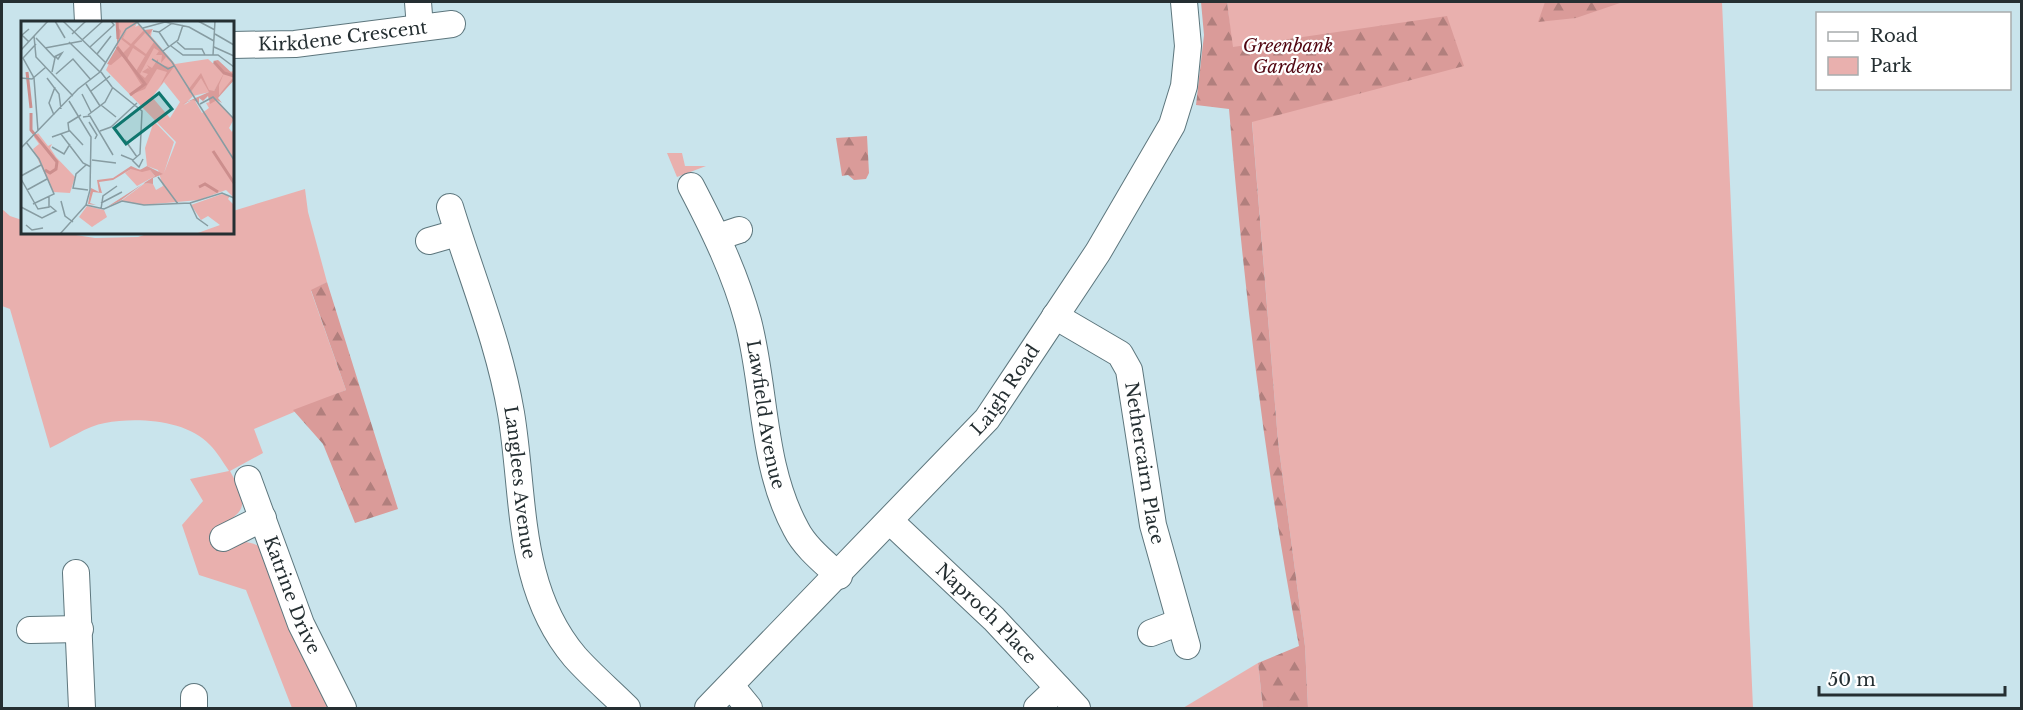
<svg xmlns="http://www.w3.org/2000/svg" width="2023" height="710" font-family="'Libre Baskerville',serif">
  <defs>
    <pattern id="forest-firs" width="22" height="20" patternUnits="userSpaceOnUse" patternTransform="scale(1.5)"><rect width="22" height="20" fill="#da9b99"/><path d="M5 1l3.5 6h-7zM16 11l3.5 6h-7z" fill="#b17f7d"/></pattern>
  </defs>
  <rect width="100%" height="100%" fill="#c9e4ec"/>
  <g fill="#e9b0ae">
    <path d="M 1227,2 L 1722,2 L 1753,708 L 1308,708 L 1305,646 L 1278,441 L 1252,121 L 1232,47 Z"/>
    <path d="M 667,153 L 682,153 L 685,166 L 706,166 L 677,177 Z"/>
    <path d="M 305,189 L 308,212 L 327,282 L 311,291 L 346,390 L 254,429 L 263,453 L 230,471 C 247,503 250,511 215,528 L 223,546 C 241,541 249,539 265,550 L 331,708 L 292,708 L 246,590 L 199,575 L 182,525 L 203,501 L 190,479 L 229,471 C 223,462 217,452 210,445 C 187,420 137,417 105,423 C 87,426 67,440 50,448 L 10,309 L 2,306 L 2,209 L 10,216 L 22,220 L 22,232 L 63,233 L 95,238 L 138,237 L 153,232 L 232,232 L 233,211 Z"/>
    <path d="M 1258,663 L 1263,708 L 1183,708 Z"/>
  </g>
  <g fill="url(#forest-firs)">
    <path d="M 1201,2 L 1227,2 L 1233,47 L 1447,16 L 1464,66 L 1252,122 L 1278,441 L 1305,646 L 1308,708 L 1263,708 L 1258,663 L 1299,646 C 1265,469 1244,289 1229,109 L 1196,105 L 1204,35 Z"/>
    <path d="M 1545,2 L 1623,2 L 1576,18 L 1538,22 Z"/>
    <path d="M 867,136 L 869,173 L 866,179 L 854,180 L 848,175 L 842,176 L 836,138 Z"/>
    <path d="M 327,282 L 398,509 L 355,523 L 323,444 L 293,410 L 346,390 L 311,290 Z"/>
  </g>
  <g fill="none" stroke-linecap="round" stroke-linejoin="round">
    <defs>
      <g id="minor">
        <path d="M 87,2 L 88,22"/>
        <path d="M 418,2 L 420,28"/>
        <path id="s1" d="M 232,45 L 295,44 L 452,24"/>
        <path id="s2" d="M 691,186 C 714,230 735,273 748,321 C 766,389 761,465 796,529 C 805,547 824,562 839,576"/>
        <path id="s3" d="M 450,207 C 471,276 499,342 511,413 C 525,497 516,587 575,657 C 591,675 610,691 627,708"/>
        <path d="M 718,237 L 739,230"/>
        <path d="M 429,241 L 457,233"/>
        <path id="s4" d="M 1055,316 L 1120,354 L 1129,370 L 1153,525 L 1187,646"/>
        <path id="s5" d="M 248,479 L 301,624 L 343,708"/>
        <path id="s6" d="M 891,522 L 994,619 L 1077,708"/>
        <path d="M 223,538 L 263,518"/>
        <path d="M 76,573 L 82,708"/>
        <path d="M 30,630 L 80,629"/>
        <path d="M 1151,633 L 1180,622"/>
        <path d="M 731,686 L 749,708"/>
        <path d="M 194,708 L 194,697"/>
        <path id="s7" d="M 708,708 L 987,419 L 1098,252 L 1172,125 L 1184,86 L 1188,46 L 1184,2"/>
        <path d="M 1037,708 L 1058,688"/>
      </g>
    </defs>
    <use href="#minor" stroke="#5d767d" stroke-width="28"/>
    <use href="#minor" stroke="#fff" stroke-width="26"/>
  </g>
  <g text-anchor="middle" stroke-width="4.5" stroke-linejoin="round" paint-order="stroke">
    <g font-size="18" fill="#252f32" stroke="#fff">
      <text dy="6" stroke="none"><textPath href="#s1" startOffset="111">Kirkdene Crescent</textPath></text>
      <text dy="6" stroke="none"><textPath href="#s7" startOffset="436">Laigh Road</textPath></text>
      <text dy="6" stroke="none"><textPath href="#s2" startOffset="242">Lawfield Avenue</textPath></text>
      <text dy="6" stroke="none"><textPath href="#s4" startOffset="188">Nethercairn Place</textPath></text>
      <text dy="6" stroke="none"><textPath href="#s3" startOffset="285">Langlees Avenue</textPath></text>
      <text dy="6" stroke="none"><textPath href="#s5" startOffset="124">Katrine Drive</textPath></text>
      <text dy="6" stroke="none"><textPath href="#s6" startOffset="132">Naproch Place</textPath></text>
    </g>
    <g font-size="18" font-style="italic" fill="#510611" stroke="#fff">
      <text x="1288" y="52">Greenbank<tspan x="1288" dy="21">Gardens</tspan></text>
    </g>
  </g>
  <g transform="translate(21 21)">
    <rect width="213" height="213" fill="#c9e4ec"/>
    <path d="M 96,0 L 117,0 L 114,6 L 118,4 L 127,14 L 131,9 L 130,15 L 154,43 L 187,38 L 203,52 L 213,50 L 213,59 L 198,74 L 197,64 L 193,70 L 172,75 L 163,84 L 173,78 L 181,92 L 188,87 L 185,82 L 196,79 L 213,98 L 208,107 L 211,111 L 213,106 L 213,177 L 205,169 L 178,179 L 122,184 L 100,180 L 124,162 L 132,163 L 135,169 L 142,165 L 137,149 L 126,145 L 124,127 L 133,100 L 153,121 L 143,152 L 155,121 L 85,49 L 96,26 ZM 143,61 L 159,81 L 149,97 L 131,76 ZM 17,112 L 27,125 L 31,123 L 29,127 L 35,136 L 54,156 L 49,172 L 32,171 L 12,128 L 18,123 L 13,116 ZM 110,148 L 129,149 L 134,155 L 116,165 L 104,152 ZM 201,173 L 209,175 L 207,178 L 212,183 L 213,213 L 174,213 L 199,204 L 187,195 L 180,199 L 170,184 ZM 66,185 L 83,189 L 86,196 L 71,206 L 58,196 Z" fill="#e9b0ae" fill-rule="evenodd"/>
    <path d="M 96,5 L 100,10 L 96,25 L 102,32 L 109,25 L 100,18 L 106,9 L 102,17 L 110,23 L 123,9 L 132,8 L 128,14 L 152,43 L 145,36 L 140,42 L 141,34 L 135,34 L 138,30 L 133,27 L 119,53 L 124,57 L 127,53 L 121,51 L 127,47 L 129,49 L 126,44 L 131,47 L 137,38 L 137,43 L 152,47 L 139,65 L 146,51 L 136,48 L 124,68 L 109,74 L 121,65 L 104,38 L 101,35 L 90,44 L 86,43 L 96,26 ZM 124,12 L 133,21 L 125,33 L 113,24 ZM 112,27 L 124,35 L 115,50 L 106,38 ZM 197,39 L 213,54 L 203,52 L 198,64 L 198,74 L 211,58 L 213,59 L 197,77 L 201,82 L 196,79 L 189,83 L 187,75 L 182,80 L 178,77 L 178,82 L 172,79 L 161,83 L 188,71 L 180,57 L 169,72 L 167,69 L 180,52 L 188,69 L 193,70 L 203,52 L 192,40 ZM 110,145 L 119,149 L 126,145 L 142,153 L 132,157 L 132,163 L 123,162 L 99,180 L 86,186 L 134,155 L 129,149 L 121,151 L 110,148 L 92,159 L 78,161 L 81,172 L 72,171 L 69,182 L 75,184 L 67,183 L 70,167 L 78,171 L 76,159 L 92,157 Z" fill="#da9b99" fill-rule="evenodd"/>
    <path fill="none" stroke="#cc8e8d" stroke-width="3" d="M 96,0 L 97,18M 96,26 L 124,63 L 109,74M 193,41 L 203,52 L 213,55M 6,51 L 10,87M 10,92 L 10,109 L 36,141 L 35,148 L 29,152 L 24,149M 192,130 L 213,162M 178,166 L 184,163 L 197,171"/>
    <path fill="none" stroke="#879ca2" stroke-width="1.5" d="M 34,0 L 44,17M 42,0 L 85,42M 177,0 L 194,9M 116,1 L 151,41 L 213,139M 122,7 L 144,1 L 168,6 L 193,20M 132,10 L 138,11 L 150,3M 138,11 L 148,26M 51,13 L 65,0M 194,13 L 213,24M 13,15 L 15,36 L 52,75M 15,17 L 34,37 L 31,51M 61,19 L 82,0M 8,21 L 1,14 L 8,8M 48,21 L 79,51M 156,21 L 164,28 L 181,28 L 184,34M 15,23 L 2,37 L 13,57 L 17,110M 150,25 L 162,34 L 197,34 L 213,46M 69,26 L 93,4 L 90,0M 193,26 L 213,35M 24,27 L 61,20M 0,29 L 27,0M 142,30 L 157,19 L 162,4M 76,33 L 90,15M 192,34 L 194,0M 33,36 L 41,32 L 37,38 L 34,35M 131,38 L 147,48 L 153,45M 80,51 L 91,66 L 121,90 L 119,133 L 112,139 L 100,134M 35,53 L 52,38 L 70,59M 0,57 L 11,58 L 25,46M 26,57 L 38,73 L 40,88M 65,63 L 79,85M 70,70 L 89,55M 61,73 L 70,91M 179,83 L 192,76 L 213,98M 80,84 L 95,96M 33,94 L 28,82 L 34,66M 67,94 L 84,81 L 92,66M 62,96 L 69,95 L 92,134M 68,101 L 76,114 L 74,118M 48,109 L 62,124M 79,110 L 90,106 L 116,82M 40,113 L 62,142 L 70,146M 31,116 L 48,110 L 47,102 L 60,94M 104,119 L 116,136M 5,121 L 18,138 L 33,173 L 12,183M 31,126 L 43,133 L 49,123M 0,127 L 57,68 L 79,51 L 105,8 L 118,0M 71,139 L 95,142M 111,139 L 118,146 L 122,138M 65,144 L 55,153 L 52,167 L 67,169M 0,155 L 20,144M 137,156 L 157,183M 0,158 L 17,188 L 28,186 L 28,176M 6,169 L 26,158M 40,180 L 44,195 L 52,201M 80,182 L 101,171M 169,182 L 176,197 L 187,205M 65,184 L 83,188 L 101,180 L 123,184 L 169,182 L 201,172 L 213,177M 0,186 L 21,197 L 35,190 L 29,185M 80,188 L 82,175 L 96,165M 5,204 L 11,209 L 22,207M 39,213 L 65,184 L 69,169 L 70,116 L 48,80"/>
    <path fill="#0f766e" fill-opacity="0.15" stroke="#0f766e" stroke-width="3" d="M 138,72 L 151,88 L 105,123 L 93,107 Z"/>
    <rect width="213" height="213" fill="none" stroke="#252f32" stroke-width="3"/>
  </g>
  <rect width="2023" height="710" fill="none" stroke="#252f32" stroke-width="6"/>
  <rect x="1816" y="12" width="195" height="78" fill="#ffffff" stroke="#a8acad" stroke-width="1.5"/>
  <rect x="1828" y="32" width="30" height="9" fill="#ffffff" stroke="#a8acad" stroke-width="1.5"/>
  <text x="1870" y="42" font-size="18" fill="#252f32">Road</text>
  <rect x="1828" y="57" width="30" height="18" fill="#e9b0ae" stroke="#a8acad" stroke-width="1.5"/>
  <text x="1870" y="72" font-size="18" fill="#252f32">Park</text>
  <path d="M1819 686v9h186v-9" fill="none" stroke="#252f32" stroke-width="3"/>
  <text x="1828" y="686" font-size="18" fill="#252f32" stroke="#ffffff" stroke-width="4.5" paint-order="stroke">50 m</text>
</svg>
